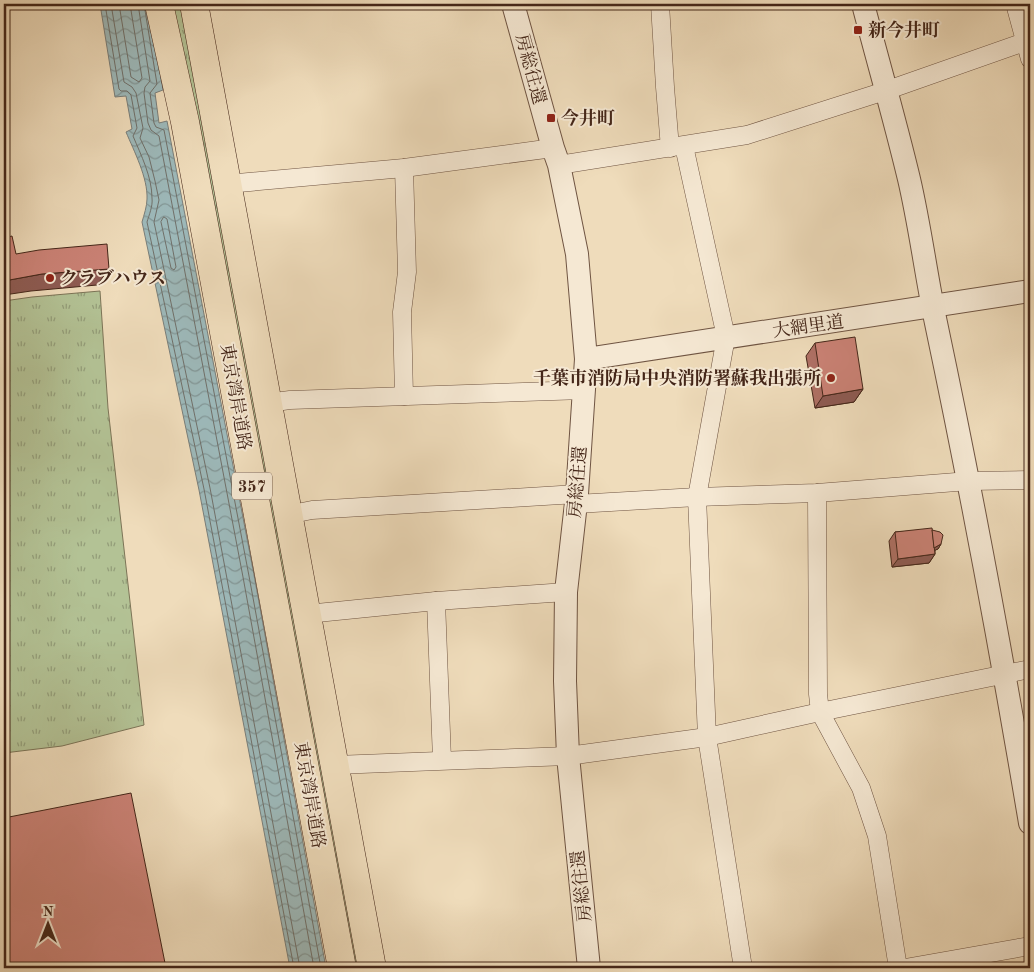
<svg xmlns="http://www.w3.org/2000/svg" width="1034" height="972" font-family="'Old Standard TT','Noto Serif JP',serif">
  <defs>
    <pattern id="grass-tufts" width="24" height="20" patternUnits="userSpaceOnUse" patternTransform="scale(1.25)"><rect width="24" height="20" fill="#b3c295"/><path d="M3 7l-1-3M5 7V3M7 7l1-3M15 17l-1-3M17 17v-4M19 17l1-3" fill="none" stroke="#939d79"/></pattern>
    <pattern id="water-waves" width="16" height="10" patternUnits="userSpaceOnUse" patternTransform="scale(1.25)"><rect width="16" height="10" fill="#9db9ba"/><path d="M0 5q4-4 8 0t8 0" fill="none" stroke="#829696"/></pattern>
  </defs>
  <rect width="100%" height="100%" fill="#efdcbb"/>
  <filter id="stains"><feTurbulence type="fractalNoise" baseFrequency=".004" numOctaves="4"/><feColorMatrix values="0 0 0 0 .2 0 0 0 0 .09 0 0 0 0 .02 0 0 0 .5 -.17"/></filter>
  <radialGradient id="worn" r=".72"><stop offset=".6" stop-color="#630" stop-opacity="0"/><stop offset="1" stop-color="#630" stop-opacity=".3"/></radialGradient>
  <g fill="url(#grass-tufts)" stroke="#7c7457">
    <path d="M 168,4 L 183,4 L 362,968 L 350,968 Z"/>
    <path d="M 100,291 L 108,408 L 144,725 L 62,746 L 4,753 L 4,301 L 32,297 Z"/>
  </g>
  <path fill="url(#water-waves)" stroke="#797e7a" d="M 100,4 L 149,4 L 163,90 L 155,93 L 159,123 L 167,121 L 254,575 L 326,968 L 290,968 L 199,490 L 142,222 C 144,215 147,206 147,199 C 148,178 134,151 126,132 L 132,129 L 126,96 L 115,97 Z"/>
  <g fill="none" stroke-linecap="round" stroke-linejoin="round">
    <g stroke="#70706a" stroke-width="1">
      <path d="M 105,4 L 119,89 L 121,91 L 127,91 L 131,95 L 137,128 L 133,136 C 141,155 152,177 152,198 C 153,206 149,215 147,222 L 204,489 L 294,968"/>
      <path d="M 111,4 L 124,82 L 132,87 L 136,93 L 143,128 L 140,138 L 149,157 L 155,181 L 159,200 L 154,222 L 210,488 L 300,968"/>
      <path d="M 119,4 L 131,77 L 139,82 L 142,78 L 130,4"/>
      <path d="M 138,4 L 150,81 L 145,87 L 144,93 L 148,123 L 151,130 L 159,136 L 243,577 L 314,968"/>
      <path d="M 144,4 L 157,84 L 150,93 L 154,123 L 156,127 L 164,130 L 249,576 L 321,968"/>
      <path d="M 164,217 L 167,219 L 176,267 L 174,270 L 171,268 L 161,222 Z"/>
    </g>
    <defs>
      <g id="minor">
        <path d="M 660,4 L 665,87 L 670,148"/>
        <path d="M 1015,4 L 1030,59"/>
        <path d="M 684,146 L 726,337 L 697,497 L 707,737 L 743,968"/>
        <path d="M 559,165 L 747,135 L 885,91 L 1030,40"/>
        <path d="M 404,168 L 407,272 L 402,312 L 404,396"/>
        <path d="M 227,184 L 404,168 L 553,148"/>
        <path d="M 267,403 L 290,400 L 584,390"/>
        <path d="M 817,493 L 818,694 L 820,712 L 861,788 L 877,836 L 898,968"/>
        <path d="M 576,504 L 697,497 L 817,493 L 969,481 L 1030,480"/>
        <path d="M 287,515 L 312,510 L 577,494"/>
        <path d="M 436,601 L 442,760"/>
        <path d="M 307,614 L 436,601 L 566,592"/>
        <path d="M 335,765 L 568,756 L 707,737 L 820,712 L 1030,669"/>
        <path d="M 905,968 L 1030,946"/>
      </g>
      <g id="tertiary">
        <path d="M 513,4 L 553,148 L 559,165 L 577,254 L 586,359 L 577,494 L 566,592 L 565,681 L 568,756 L 589,968"/>
        <path d="M 863,4 C 878,62 895,120 909,179 C 920,226 926,275 936,323 C 971,489 1002,656 1030,823"/>
        <path d="M 586,359 L 1030,291"/>
      </g>
      <g id="trunk">
        <path d="M 159,4 L 185,122 L 342,968"/>
        <path d="M 194,4 L 372,968"/>
      </g>
    </defs>
    <use href="#minor" stroke="#6f5442" stroke-width="19"/>
    <use href="#tertiary" stroke="#6f5442" stroke-width="24"/>
    <use href="#trunk" stroke="#442619" stroke-width="29"/>
    <use href="#minor" stroke="#f5e8d3" stroke-width="18"/>
    <use href="#tertiary" stroke="#f5e8d3" stroke-width="22"/>
    <use href="#trunk" stroke="#efdcbb" stroke-width="28"/>
  </g>
  <g fill="#af7065" stroke="#442619">
    <path d="M 815,343 L 863,389 L 854,402 L 815,408 L 806,356 Z"/>
    <path d="M 932,530 L 941,544 L 938,549 L 935,550 L 935,554 L 929,563 L 892,567 L 889,541 L 895,532 Z"/>
  </g>
  <g fill="#8e5b53" stroke="#442619">
    <path d="M 109,269 L 97,285 L 31,291 L 4,295 L 4,281 L 42,274 Z"/>
    <path d="M 863,389 L 854,402 L 815,408 L 823,396 Z"/>
    <path d="M 941,544 L 938,549 L 931,552 L 934,548 Z"/>
    <path d="M 935,554 L 929,563 L 892,567 L 898,559 Z"/>
  </g>
  <g fill="#cb8276" stroke="#442619">
    <path d="M 12,236 L 16,254 L 39,250 L 107,244 L 109,269 L 42,274 L 4,281 L 4,238 Z"/>
    <path d="M 855,337 L 863,389 L 823,396 L 815,343 Z"/>
    <path d="M 932,528 L 935,554 L 898,559 L 895,532 Z"/>
    <path d="M 932,530 L 940,532 L 943,535 L 941,544 L 934,548 Z"/>
    <path d="M 131,793 L 166,968 L 4,968 L 4,818 Z"/>
  </g>
  <g fill="#8f2418" stroke="#f5e8d3" stroke-width="2">
    <rect x="853" y="25" width="10" height="10" rx="2.5"/>
    <rect x="546" y="113" width="10" height="10" rx="2.5"/>
    <circle cx="50" cy="278" r="5"/>
    <circle cx="831" cy="378" r="5"/>
  </g>
  <g text-anchor="middle" stroke-width="4" stroke-linejoin="round" paint-order="stroke">
    <rect fill="#f5e8d3" stroke="#796051" stroke-width="1" x="232" y="472.5" width="40" height="27" rx="4"/>
    <g font-size="16" font-weight="bold" fill="#442619">
      <text x="252" y="492">357</text>
    </g>
    <g font-size="18" font-weight="bold" fill="#442619" stroke="#f5e8d3" text-anchor="start">
      <text x="868" y="36">新今井町</text>
      <text x="561" y="124">今井町</text>
      <text x="60" y="284">クラブハウス</text>
      <text x="821" y="384" text-anchor="end">千葉市消防局中央消防署蘇我出張所</text>
    </g>
    <g font-size="18" fill="#442619" stroke="#f5e8d3">
      <text transform="translate(531 69) rotate(75)" y="6">房総往還</text>
      <text transform="translate(808 326) rotate(-8)" y="6">大網里道</text>
      <text transform="translate(236 397) rotate(80)" y="6">東京湾岸道路</text>
      <text transform="translate(577 482) rotate(-85)" y="6">房総往還</text>
      <text transform="translate(310 795) rotate(80)" y="6">東京湾岸道路</text>
      <text transform="translate(581 886) rotate(-96)" y="6">房総往還</text>
    </g>
  </g>
  <rect width="1034" height="972" fill="none" stroke="#efdcbb" stroke-width="20"/>
  <rect x="5" y="5" width="1024" height="962" fill="none" stroke="#442619" stroke-width="2.5"/>
  <rect x="10" y="10" width="1014" height="952" fill="none" stroke="#442619"/>
  <g transform="translate(48 924)" stroke="#f5e8d3" stroke-width="4" paint-order="stroke">
  <path d="M0-4L9 19L0 12L-9 19Z" fill="#442619"/>
  <text y="-8" font-size="14" font-weight="bold" text-anchor="middle" fill="#442619">N</text>
  </g>
  <rect width="100%" height="100%" filter="url(#stains)"/>
  <rect width="100%" height="100%" fill="url(#worn)"/>
</svg>
